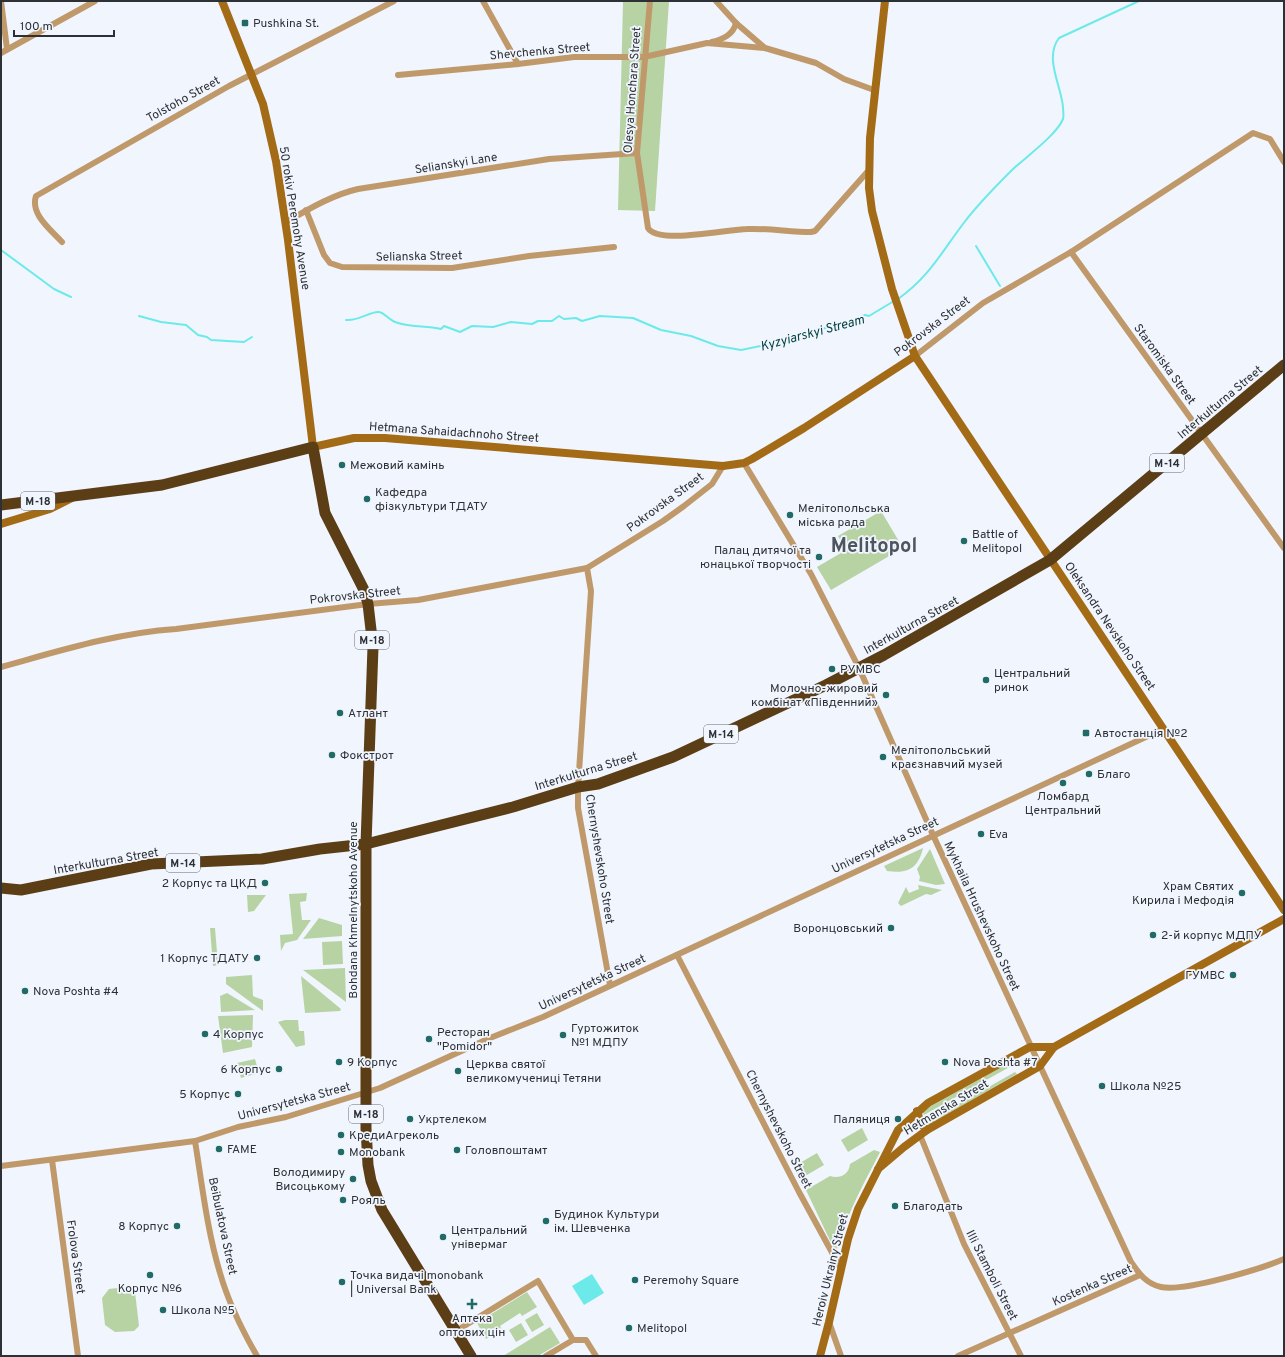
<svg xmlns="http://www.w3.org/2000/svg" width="1285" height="1357" font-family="Overpass,sans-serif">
  <rect width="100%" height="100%" fill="#f0f5fe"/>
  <g fill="#b7d3a4">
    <path d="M 623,1 L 669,1 L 655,211 L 618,210 Z"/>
    <path d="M 881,511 L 903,548 L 831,590 L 817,567 L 846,550 L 838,536 Z"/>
    <path d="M 923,848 C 918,869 907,874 887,871 L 884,866 Z"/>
    <path d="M 930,849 L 945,884 L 936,885 L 919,881 L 920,877 L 917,869 Z"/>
    <path d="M 918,885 L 942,890 L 931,895 L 926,894 L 901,906 L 898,903 L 906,887 L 909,893 L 919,889 Z"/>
    <path d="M 307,893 L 306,901 L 300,902 L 302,920 L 311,920 L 297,940 L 285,943 L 281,951 L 280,935 L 293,934 L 289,894 Z"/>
    <path d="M 247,895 L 266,895 L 254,911 L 248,912 Z"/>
    <path d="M 319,918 L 342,925 L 342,936 L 303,939 Z"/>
    <path d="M 210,928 L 215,928 L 218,965 L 213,966 Z"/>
    <path d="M 342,941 L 343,964 L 323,965 L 322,942 Z"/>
    <path d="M 345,968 L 346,1002 L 303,970 Z"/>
    <path d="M 252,975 L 253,996 L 263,1000 L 263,1011 L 226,984 L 226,977 Z"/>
    <path d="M 301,976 L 341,1009 L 340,1011 L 305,1013 Z"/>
    <path d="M 227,993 L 255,1010 L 221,1012 L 220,996 Z"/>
    <path d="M 253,1015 L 252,1047 L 223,1053 L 218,1016 Z"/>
    <path d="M 285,1020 L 298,1020 L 299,1031 L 304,1031 L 305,1045 L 296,1047 L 278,1022 Z"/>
    <path d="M 255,1059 L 259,1073 L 241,1078 L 237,1063 Z"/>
    <path d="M 1011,1062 L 1013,1065 L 924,1115 L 922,1111 Z"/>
    <path d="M 1015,1072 L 1017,1074 L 928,1125 L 927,1122 Z"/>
    <path d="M 862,1128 L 868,1140 L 848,1152 L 841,1140 Z"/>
    <path d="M 874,1150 L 880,1152 C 868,1176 854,1200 845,1226 C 842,1235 842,1244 835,1251 L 806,1190 L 830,1176 C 839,1179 849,1175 850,1164 Z"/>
    <path d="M 817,1153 L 824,1165 L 800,1179 L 793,1167 Z"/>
    <path d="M 126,1287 L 135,1292 L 139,1326 L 134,1331 L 115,1332 L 105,1325 L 102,1298 L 109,1289 Z"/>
    <path d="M 527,1292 L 537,1307 L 522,1316 L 520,1313 L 500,1326 L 502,1330 L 486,1339 L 477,1323 Z"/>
    <path d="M 537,1313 L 544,1325 L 532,1332 L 525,1320 Z"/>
    <path d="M 521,1323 L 528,1335 L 516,1342 L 509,1330 Z"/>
    <path d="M 550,1327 L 560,1343 L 538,1356 L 503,1356 Z"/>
  </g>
  <path fill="#6ceae9" d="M 592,1274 L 604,1293 L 584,1305 L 572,1286 Z"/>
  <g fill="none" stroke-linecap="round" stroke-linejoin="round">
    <g stroke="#6ceae9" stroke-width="2">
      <path d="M 976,246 L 1000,286"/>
      <path d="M 1,250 L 54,289 L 71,297"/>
      <path d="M 898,299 C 929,277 941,253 963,224 C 977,205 993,189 1010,172 C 1024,158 1056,136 1063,119 C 1064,116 1063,111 1063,107 C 1061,85 1044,58 1059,38 L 1139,1"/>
      <path d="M 139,316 L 161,322 L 186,325 L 198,335 L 207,337 L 211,340 L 244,342 L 252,337"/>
      <path d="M 346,320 C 360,321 370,311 379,312 C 385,313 389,320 395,322 C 410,328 426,325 441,329 L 444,326 L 460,332 L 472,326 L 493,327 L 511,322 L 532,324 L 538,321 L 552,321 L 559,316 L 564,319 L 576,318 L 582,321 L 600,316 L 633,318 L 661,330 L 691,336 L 718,346 L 741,350 L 785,341 L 800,333 L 831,327 L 843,322 L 850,322 L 865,315 L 869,316 L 894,301"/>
    </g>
    <g stroke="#c0996b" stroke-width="6">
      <path d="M 1,1 L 7,49"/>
      <path d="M 483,1 L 518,64"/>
      <path d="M 650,1 L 637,153 L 648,228 C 658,245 728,229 747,229 C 768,228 790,232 811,232 L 815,231 L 869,170"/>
      <path d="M 716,1 L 736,23 L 765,48"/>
      <path d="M 712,42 C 723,39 733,35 736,23"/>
      <path d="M 1,53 L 95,1"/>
      <path d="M 398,75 L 518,64 L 574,57 L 644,57 L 707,43 L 765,48 L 816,63 L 844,79 L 874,90"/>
      <path d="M 306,210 L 324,255 L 330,263 L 342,267 L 452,268 L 529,256 L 614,247"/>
      <path d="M 286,222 C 309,209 332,195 358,189 L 549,159 L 637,153"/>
      <path d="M 62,242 C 50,229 30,214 36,196 L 229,86 L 394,1"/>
      <path d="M 1071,252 L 1284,548"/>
      <path d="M 915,356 L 983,303 L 1071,252 L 1253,133 L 1270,139 L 1284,162"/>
      <path d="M 744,463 L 811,574 L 859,668 L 933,835 L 1131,1262 C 1139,1274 1147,1284 1161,1287 C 1184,1292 1261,1269 1284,1259"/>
      <path d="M 587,568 L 591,591 L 578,787 L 578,808 L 610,985"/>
      <path d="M 1,667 C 59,651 116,633 176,629 L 368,604 L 418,600 L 587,568 L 663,521 L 684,506 L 712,484 L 723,466"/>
      <path d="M 677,955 L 799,1192 L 841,1269"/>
      <path d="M 920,1135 L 964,1244 L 1021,1356"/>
      <path d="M 195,1141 C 202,1184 207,1230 220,1273 C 228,1301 242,1330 257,1356"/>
      <path d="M 52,1160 L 78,1356"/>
      <path d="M 1,1166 L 195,1141 L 238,1127 L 286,1117 L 380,1088 L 490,1038 L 543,1017 L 1163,729"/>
      <path d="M 829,1322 L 841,1356"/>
      <path d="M 456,1331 L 538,1281 L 573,1340 L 546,1356"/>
      <path d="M 573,1340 L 586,1340 L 596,1356"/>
      <path d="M 958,1356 L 1140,1275"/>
    </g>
    <g stroke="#a46b16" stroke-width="8">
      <path d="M 222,1 L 263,104 L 276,161 L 288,240 L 313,447 L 354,438 L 385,438 L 723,466 L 744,463 L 752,459 L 804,428 L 915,356"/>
      <path d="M 885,1 L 870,138 L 869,188 L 872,211 L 892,289 L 915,356 L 1284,910"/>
      <path d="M 1,524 L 50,509 L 72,498"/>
      <path d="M 917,1111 L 921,1124 L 927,1130"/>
      <path d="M 878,1169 L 904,1147 L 927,1130 L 1040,1066 L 1054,1047 L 1284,919"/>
      <path d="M 820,1356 L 829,1322 L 848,1239 L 858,1209 L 898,1130 L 928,1103 L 1030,1047 L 1054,1047"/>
    </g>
    <g stroke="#5c3e16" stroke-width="11">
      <path d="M 1,505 L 162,485 L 313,447 L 325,513 L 364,590 L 368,604 L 373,647 L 366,844 L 366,1128 L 368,1165 L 371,1181 L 382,1210 L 471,1356"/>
      <path d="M 1,888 L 21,890 L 151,864 L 262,859 L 320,849 L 366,844 L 513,807 L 578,787 L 598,784 L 673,757 L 826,685 L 884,655 L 1050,560 L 1284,365"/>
    </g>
  </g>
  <g fill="#206b67" stroke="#f0f5fe" stroke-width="1.5">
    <rect x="241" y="19" width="8" height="8" rx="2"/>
    <circle cx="342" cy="465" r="4"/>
    <circle cx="367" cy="499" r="4"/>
    <circle cx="790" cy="515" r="4"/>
    <circle cx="964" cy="541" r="4"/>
    <circle cx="819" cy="557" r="4"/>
    <circle cx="832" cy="669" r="4"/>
    <circle cx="986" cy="680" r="4"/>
    <circle cx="886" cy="695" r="4"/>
    <circle cx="340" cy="713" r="4"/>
    <rect x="1082" y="729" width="8" height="8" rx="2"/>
    <circle cx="332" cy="755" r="4"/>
    <circle cx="883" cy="757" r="4"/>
    <circle cx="1089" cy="774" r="4"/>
    <circle cx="1063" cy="783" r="4"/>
    <circle cx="981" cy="834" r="4"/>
    <circle cx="265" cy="883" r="4"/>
    <circle cx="1242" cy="893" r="4"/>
    <circle cx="891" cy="928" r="4"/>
    <circle cx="1153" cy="935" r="4"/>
    <circle cx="257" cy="958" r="4"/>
    <circle cx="1233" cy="975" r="4"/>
    <circle cx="25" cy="991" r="4"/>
    <circle cx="205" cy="1034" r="4"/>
    <circle cx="563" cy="1035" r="4"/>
    <circle cx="429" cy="1039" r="4"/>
    <circle cx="339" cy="1062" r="4"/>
    <circle cx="945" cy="1062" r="4"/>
    <circle cx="279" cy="1069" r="4"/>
    <circle cx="458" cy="1071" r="4"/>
    <circle cx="1102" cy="1086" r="4"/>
    <circle cx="238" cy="1094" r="4"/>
    <circle cx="410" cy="1119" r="4"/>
    <circle cx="898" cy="1119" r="4"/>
    <circle cx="341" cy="1135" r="4"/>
    <circle cx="219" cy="1149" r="4"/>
    <circle cx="457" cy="1150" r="4"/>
    <circle cx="341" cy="1152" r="4"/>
    <circle cx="353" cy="1179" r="4"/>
    <circle cx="343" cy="1200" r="4"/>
    <circle cx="895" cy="1206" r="4"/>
    <circle cx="546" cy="1221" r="4"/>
    <circle cx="177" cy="1226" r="4"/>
    <circle cx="443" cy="1237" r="4"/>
    <circle cx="150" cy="1275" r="4"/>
    <circle cx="635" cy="1280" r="4"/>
    <circle cx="342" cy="1282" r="4"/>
    <path d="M470 1298h4v4h4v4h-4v4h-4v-4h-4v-4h4z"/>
    <circle cx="163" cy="1310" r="4"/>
    <circle cx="629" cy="1328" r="4"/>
  </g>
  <g text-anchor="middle" stroke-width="3.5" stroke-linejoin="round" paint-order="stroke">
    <g fill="#f0f5fe" stroke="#686b71" stroke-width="1">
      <rect x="1150" y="454" width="34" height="18" rx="3"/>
      <rect x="21" y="492" width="34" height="18" rx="3"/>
      <rect x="355" y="631" width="34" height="18" rx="3"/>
      <rect x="704" y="725" width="34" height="18" rx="3"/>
      <rect x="166" y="854" width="34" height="18" rx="3"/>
      <rect x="349" y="1105" width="34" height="18" rx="3"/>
    </g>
    <g font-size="11" font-weight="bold" fill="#2d3034">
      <text x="1167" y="467">М-14</text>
      <text x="38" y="505">М-18</text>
      <text x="372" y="644">М-18</text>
      <text x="721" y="738">М-14</text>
      <text x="183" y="867">М-14</text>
      <text x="366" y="1118">М-18</text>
    </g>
    <g font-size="12" fill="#2d3034" stroke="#f0f5fe" text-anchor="start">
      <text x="253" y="27">Pushkina St.</text>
      <text x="350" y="469">Межовий камінь</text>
      <text x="375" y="496">Кафедра<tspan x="375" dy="14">фізкультури ТДАТУ</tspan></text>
      <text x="798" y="512">Мелітопольська<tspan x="798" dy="14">міська рада</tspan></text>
      <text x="972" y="538">Battle of<tspan x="972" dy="14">Melitopol</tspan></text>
      <text x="811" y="554" text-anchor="end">Палац дитячої та<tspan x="811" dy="14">юнацької творчості</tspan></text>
      <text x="840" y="673">РУМВC</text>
      <text x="994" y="677">Центральний<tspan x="994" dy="14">ринок</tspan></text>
      <text x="878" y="692" text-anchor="end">Молочно-жировий<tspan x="878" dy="14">комбінат «Південний»</tspan></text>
      <text x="348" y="717">Атлант</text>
      <text x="1094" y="737">Автостанція №2</text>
      <text x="891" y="754">Мелітопольський<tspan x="891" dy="14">краєзнавчий музей</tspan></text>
      <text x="340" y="759">Фокстрот</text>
      <text x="1097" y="778">Благо</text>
      <text x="1063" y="800" text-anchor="middle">Ломбард<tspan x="1063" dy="14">Центральний</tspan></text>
      <text x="989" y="838">Eva</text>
      <text x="257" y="887" text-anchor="end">2 Корпус та ЦКД</text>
      <text x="1234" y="890" text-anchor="end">Храм Святих<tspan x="1234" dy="14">Кирила і Мефодія</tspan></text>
      <text x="883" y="932" text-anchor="end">Воронцовський</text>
      <text x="1161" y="939">2-й корпус МДПУ</text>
      <text x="249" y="962" text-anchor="end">1 Корпус ТДАТУ</text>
      <text x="1225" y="979" text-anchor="end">ГУМВС</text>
      <text x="33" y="995">Nova Poshta #4</text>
      <text x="571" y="1032">Гуртожиток<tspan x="571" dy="14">№1 МДПУ</tspan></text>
      <text x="437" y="1036">Ресторан<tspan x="437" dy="14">"Pomidor"</tspan></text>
      <text x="213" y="1038">4 Корпус</text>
      <text x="347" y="1066">9 Корпус</text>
      <text x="953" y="1066">Nova Poshta #7</text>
      <text x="466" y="1068">Церква святої<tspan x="466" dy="14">великомучениці Тетяни</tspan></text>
      <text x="271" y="1073" text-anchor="end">6 Корпус</text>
      <text x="1110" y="1090">Школа №25</text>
      <text x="230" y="1098" text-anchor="end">5 Корпус</text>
      <text x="418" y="1123">Укртелеком</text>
      <text x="890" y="1123" text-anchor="end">Паляниця</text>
      <text x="349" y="1139">КредиАгреколь</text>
      <text x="227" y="1153">FAME</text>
      <text x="465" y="1154">Головпоштамт</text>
      <text x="349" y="1156">Monobank</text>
      <text x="345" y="1176" text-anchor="end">Володимиру<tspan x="345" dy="14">Висоцькому</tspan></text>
      <text x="351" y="1204">Рояль</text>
      <text x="903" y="1210">Благодать</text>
      <text x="554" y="1218">Будинок Культури<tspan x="554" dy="14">ім. Шевченка</tspan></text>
      <text x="169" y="1230" text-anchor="end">8 Корпус</text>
      <text x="451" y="1234">Центральний<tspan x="451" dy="14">універмаг</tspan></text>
      <text x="350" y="1279">Точка видачі monobank<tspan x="350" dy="14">| Universal Bank</tspan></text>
      <text x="643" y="1284">Peremohy Square</text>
      <text x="150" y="1292" text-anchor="middle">Корпус №6</text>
      <text x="171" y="1314">Школа №5</text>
      <text x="472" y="1322" text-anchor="middle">Аптека<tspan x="472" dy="14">оптових цін</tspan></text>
      <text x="637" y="1332">Melitopol</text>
    </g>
    <g font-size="12" fill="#2d3034" stroke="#f0f5fe">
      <text transform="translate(540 51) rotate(-5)" y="4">Shevchenka Street</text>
      <text transform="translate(632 90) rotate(-86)" y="4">Olesya Honchara Street</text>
      <text transform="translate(183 99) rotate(-29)" y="4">Tolstoho Street</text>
      <text transform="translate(456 163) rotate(-9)" y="4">Selianskyi Lane</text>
      <text transform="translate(295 218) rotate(81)" y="4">50 rokiv Peremohy Avenue</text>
      <text transform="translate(419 256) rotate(-1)" y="4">Selianska Street</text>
      <text transform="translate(932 326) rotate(-37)" y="4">Pokrovska Street</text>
      <text transform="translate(1165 364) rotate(54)" y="4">Staromiska Street</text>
      <text transform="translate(1220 402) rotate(-40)" y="4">Interkulturna Street</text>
      <text transform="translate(454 432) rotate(4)" y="4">Hetmana Sahaidachnoho Street</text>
      <text transform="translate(665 502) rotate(-36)" y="4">Pokrovska Street</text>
      <text transform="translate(355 595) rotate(-6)" y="4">Pokrovska Street</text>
      <text transform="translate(911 625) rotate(-29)" y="4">Interkulturna Street</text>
      <text transform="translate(1110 626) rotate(56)" y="4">Oleksandra Nevskoho Street</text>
      <text transform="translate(586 771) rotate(-17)" y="4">Interkulturna Street</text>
      <text transform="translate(885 845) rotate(-25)" y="4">Universytetska Street</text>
      <text transform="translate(600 859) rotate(81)" y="4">Chernyshevskoho Street</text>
      <text transform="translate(106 861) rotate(-10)" y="4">Interkulturna Street</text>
      <text transform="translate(353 910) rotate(-90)" y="4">Bohdana Khmelnytskoho Avenue</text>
      <text transform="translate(982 916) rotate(65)" y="4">Mykhaila Hrushevskoho Street</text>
      <text transform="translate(592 982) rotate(-25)" y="4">Universytetska Street</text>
      <text transform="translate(294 1101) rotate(-15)" y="4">Universytetska Street</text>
      <text transform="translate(946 1107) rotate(-31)" y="4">Hetmanska Street</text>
      <text transform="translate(779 1129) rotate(63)" y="4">Chernyshevskoho Street</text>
      <text transform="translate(223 1226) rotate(78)" y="4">Beibulatova Street</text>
      <text transform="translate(76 1257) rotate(82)" y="4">Frolova Street</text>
      <text transform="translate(830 1270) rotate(-76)" y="4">Heroiv Ukrainy Street</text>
      <text transform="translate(992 1275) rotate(63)" y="4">Illi Stamboli Street</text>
      <text transform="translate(1092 1285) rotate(-24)" y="4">Kostenka Street</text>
    </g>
    <g font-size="13" font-style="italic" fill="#034141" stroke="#f0f5fe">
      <text transform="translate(812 332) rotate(-15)" y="5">Kyzyiarskyi Stream</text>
    </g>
    <g font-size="20" font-weight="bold" fill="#4f555e" stroke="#f0f5fe">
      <text x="874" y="552">Melitopol</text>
    </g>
  </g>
  <rect width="1285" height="1357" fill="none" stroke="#2d3034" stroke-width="4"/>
  <path d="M14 30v6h100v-6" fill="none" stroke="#2d3034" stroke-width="2"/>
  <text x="20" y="30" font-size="12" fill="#2d3034" stroke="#f0f5fe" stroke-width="3" paint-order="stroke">100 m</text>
</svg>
